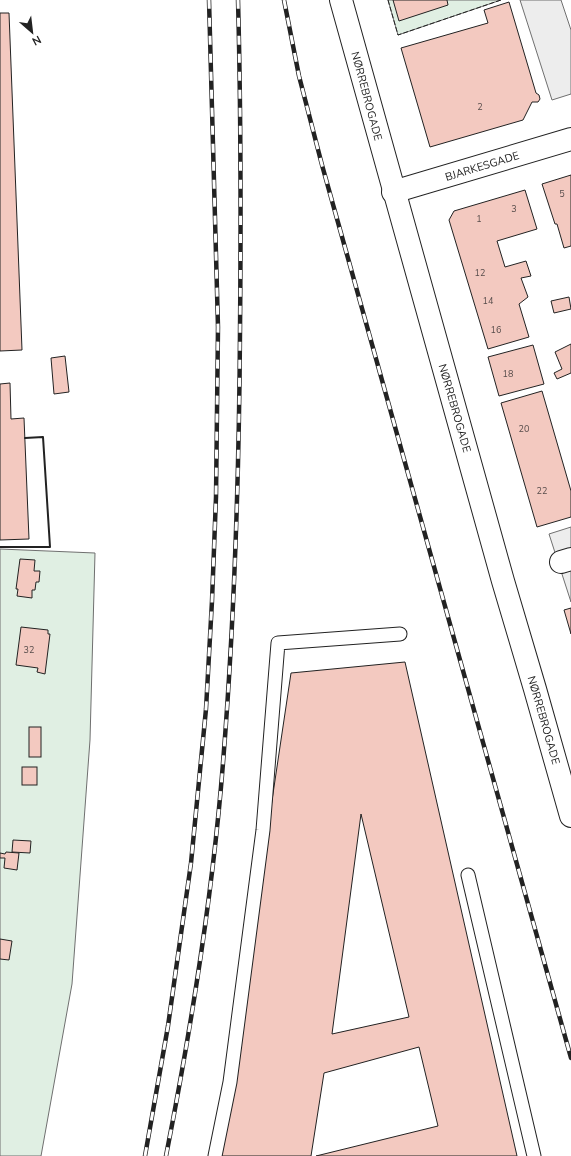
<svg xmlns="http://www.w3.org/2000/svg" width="571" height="1156" font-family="'Nunito Sans',sans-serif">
  <rect width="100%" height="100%" fill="#fff"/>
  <g fill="#e0efe3" stroke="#6f6f6f">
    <path d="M 388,0 L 501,0 L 398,35 Z"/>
    <path d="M 0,549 L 95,553 L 90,740 L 72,984 L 41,1156 L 0,1156 Z"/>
  </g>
  <g fill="#ededed" stroke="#6f6f6f">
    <path d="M 520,0 L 561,0 L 571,30 L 571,94 L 552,100 Z"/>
    <path d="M 571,527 L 571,602 L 549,534 Z"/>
  </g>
  <g fill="#f3c9c0" stroke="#222" fill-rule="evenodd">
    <path d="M 393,0 L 447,0 L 448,5 L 399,21 Z"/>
    <path d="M 509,2 L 536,93 L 539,95 L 540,99 L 538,102 L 532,102 L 523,120 L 430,147 L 401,48 L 488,23 L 484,10 Z"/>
    <path d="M 0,13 L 9,13 L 22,350 L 0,351 Z"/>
    <path d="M 571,175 L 571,246 L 564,248 L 557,224 L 555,224 L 542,184 Z"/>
    <path d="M 525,190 L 537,229 L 497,241 L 505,267 L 526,261 L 531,276 L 521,278 L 528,297 L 519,304 L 529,337 L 488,349 L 449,220 L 454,211 Z"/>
    <path d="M 569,297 L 571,309 L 554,313 L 551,301 Z"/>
    <path d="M 571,344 L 571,373 L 557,379 L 554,373 L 562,369 L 555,352 Z"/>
    <path d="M 533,345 L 544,384 L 499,396 L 488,357 Z"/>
    <path d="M 65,356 L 69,392 L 54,394 L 51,358 Z"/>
    <path d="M 10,383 L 11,419 L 24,418 L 29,539 L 0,540 L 0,384 Z"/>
    <path d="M 542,391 L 571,491 L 571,517 L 537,527 L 501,403 Z"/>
    <path d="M 20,559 L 35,560 L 34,571 L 40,571 L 39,582 L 36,582 L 35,590 L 32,590 L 32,598 L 17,596 L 18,589 L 16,589 Z"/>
    <path d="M 571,608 L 571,634 L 564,610 Z"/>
    <path d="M 21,627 L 48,630 L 48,634 L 50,634 L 45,674 L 37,672 L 38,668 L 16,665 Z"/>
    <path d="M 405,662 L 517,1156 L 316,1156 L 438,1126 L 419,1047 L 324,1073 L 311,1156 L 216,1156 L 230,1082 L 291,673 ZM 361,814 L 409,1017 L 332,1034 Z"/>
    <rect x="29" y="727" width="12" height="30"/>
    <rect x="22" y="767" width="15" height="18"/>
    <path d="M 13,840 L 31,841 L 30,853 L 12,852 Z"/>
    <path d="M 6,852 L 19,853 L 17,870 L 4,868 L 5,858 L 0,858 L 0,853 L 5,854 Z"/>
    <path d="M 0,939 L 12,941 L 9,960 L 0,959 Z"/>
  </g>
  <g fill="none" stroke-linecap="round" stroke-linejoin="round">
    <defs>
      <g id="lane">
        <path d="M 468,875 L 534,1156"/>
        <path d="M 215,1156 L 230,1082 L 263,830 L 278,643 L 400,634"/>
      </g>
      <g id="street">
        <path d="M 393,192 L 571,139"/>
        <path d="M 561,562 L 571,559"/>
      </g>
      <path id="secondary" d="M 341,0 L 503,581 L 535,689 L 571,816"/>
    </defs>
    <use href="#lane" stroke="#222" stroke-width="15"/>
    <use href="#street" stroke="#222" stroke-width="24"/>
    <use href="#secondary" stroke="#222" stroke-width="24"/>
    <use href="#lane" stroke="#fff" stroke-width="13"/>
    <use href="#street" stroke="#fff" stroke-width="22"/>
    <use href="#secondary" stroke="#fff" stroke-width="22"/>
    <defs>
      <g id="rail">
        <path d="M 284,0 L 299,76 L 322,165 L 571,1058"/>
        <path d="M 145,1156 L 168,1026 L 191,863 L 206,709 L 212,601 L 216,497 L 218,327 L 209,0"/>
        <path d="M 166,1156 C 190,1034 210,911 221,787 C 234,636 239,484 240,332 C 241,222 241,111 238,0"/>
      </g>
    </defs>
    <use href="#rail" stroke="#222" stroke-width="4.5"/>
    <use href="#rail" stroke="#fff" stroke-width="3" stroke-dasharray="9" stroke-linecap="butt"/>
    <path stroke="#222" stroke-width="1" stroke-dasharray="5 2" stroke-linecap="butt" d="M 388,0 L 398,35 L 501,0"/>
    <path stroke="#222" stroke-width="2" d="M 0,547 L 50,547 L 43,437 L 25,438"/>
  </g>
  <g text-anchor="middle" stroke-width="3" stroke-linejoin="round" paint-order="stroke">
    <g font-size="9" fill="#564c4a">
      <text x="480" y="110">2</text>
      <text x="562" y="197">5</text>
      <text x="514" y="212">3</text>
      <text x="479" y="222">1</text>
      <text x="480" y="276">12</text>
      <text x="488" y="304">14</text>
      <text x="496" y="333">16</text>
      <text x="508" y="377">18</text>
      <text x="524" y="432">20</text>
      <text x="542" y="494">22</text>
      <text x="29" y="653">32</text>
    </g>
    <g font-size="11" fill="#222" stroke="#fff">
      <text transform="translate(367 96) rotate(75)" y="4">NØRREBROGADE</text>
      <text transform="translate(482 166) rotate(-17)" y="4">BJARKESGADE</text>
      <text transform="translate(455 408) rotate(74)" y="4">NØRREBROGADE</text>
      <text transform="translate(544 720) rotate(74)" y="4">NØRREBROGADE</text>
    </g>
  </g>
  <g transform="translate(32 32) rotate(152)" stroke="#ffffff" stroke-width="3" paint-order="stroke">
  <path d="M0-3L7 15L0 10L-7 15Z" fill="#222222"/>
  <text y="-6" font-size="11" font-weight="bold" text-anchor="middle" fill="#222222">N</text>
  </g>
</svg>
